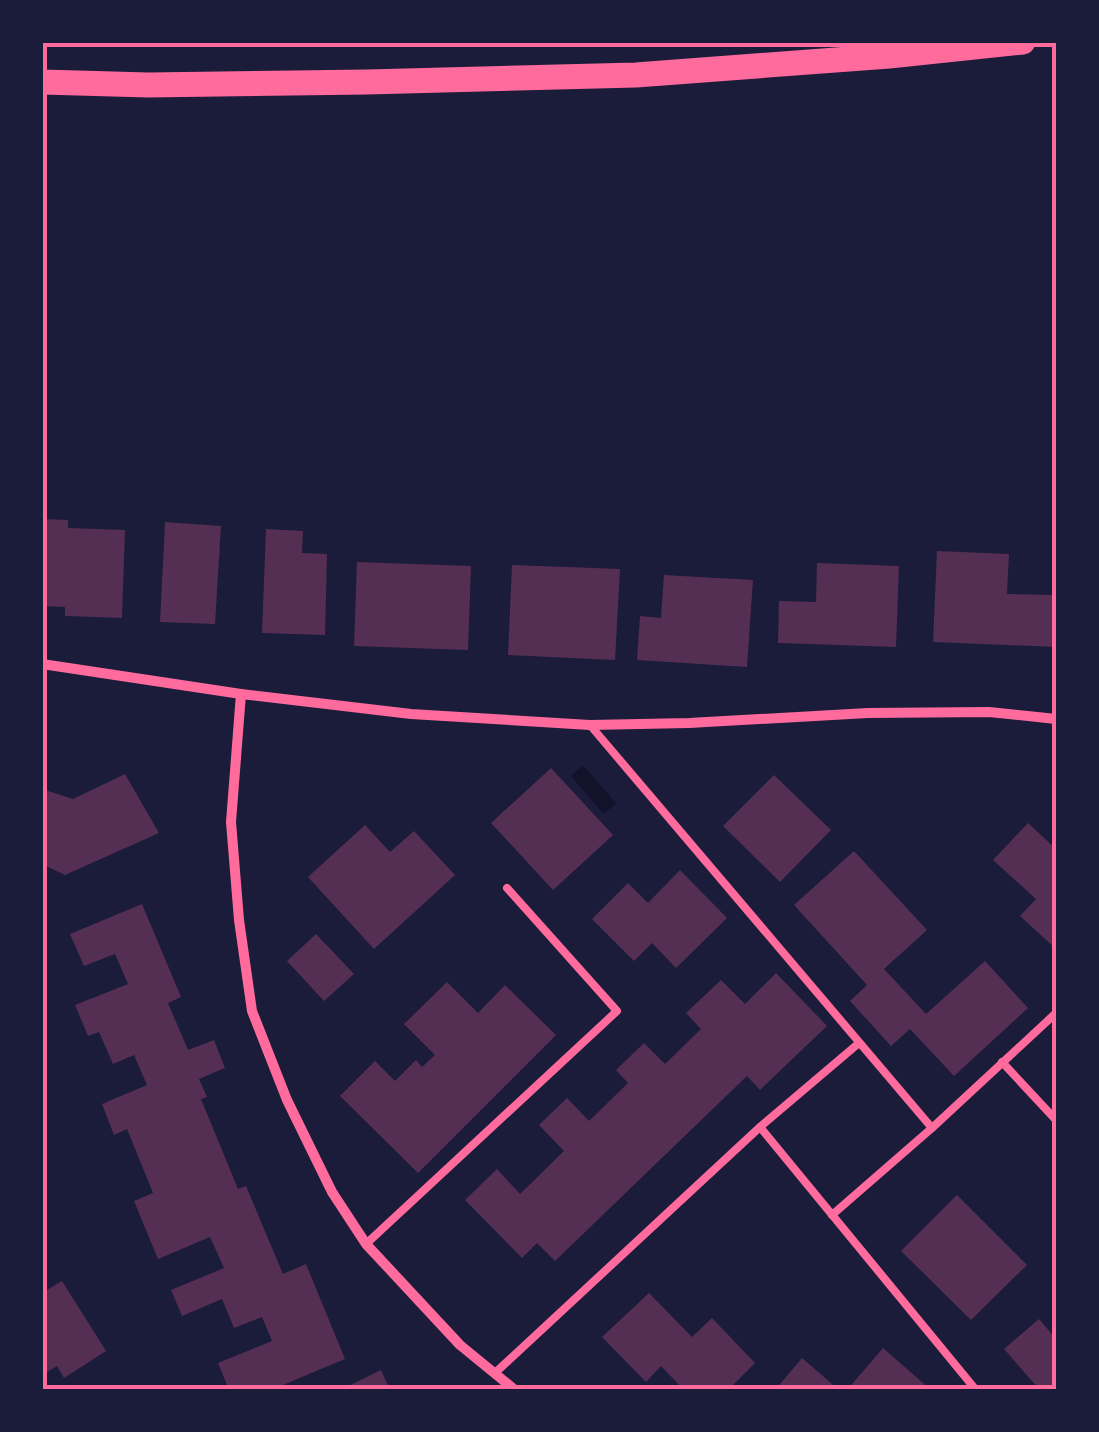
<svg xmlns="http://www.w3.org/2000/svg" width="1099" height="1432" font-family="Figtree,sans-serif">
  <rect width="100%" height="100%" fill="#1b1b3a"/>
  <path fill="#12122b" d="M 583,765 L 616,803 L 604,814 L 571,776 Z"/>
  <g fill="#542f53">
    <path d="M 42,519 L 68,520 L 68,528 L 125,530 L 122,618 L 65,616 L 65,607 L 42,606 Z"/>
    <path d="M 165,522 L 221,526 L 215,624 L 160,622 Z"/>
    <path d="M 266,529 L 303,531 L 302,553 L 327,554 L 325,635 L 262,633 Z"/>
    <path d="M 937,551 L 1009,554 L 1007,594 L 1056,595 L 1056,647 L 933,642 Z"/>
    <path d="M 357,562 L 471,566 L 468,650 L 354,646 Z"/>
    <path d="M 817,563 L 899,566 L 896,647 L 778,643 L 779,601 L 816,602 Z"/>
    <path d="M 512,565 L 620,569 L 615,660 L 508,655 Z"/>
    <path d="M 664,575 L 753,580 L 747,667 L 637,660 L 640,616 L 661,618 Z"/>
    <path d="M 551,768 L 613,835 L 553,890 L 491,823 Z"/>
    <path d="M 125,774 L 159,833 L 65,875 L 42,864 L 42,789 L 73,799 Z"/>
    <path d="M 774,775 L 831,830 L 780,882 L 723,826 Z"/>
    <path d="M 1028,823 L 1056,849 L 1056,949 L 1020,916 L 1036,899 L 993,860 Z"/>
    <path d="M 365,825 L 390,852 L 414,831 L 455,875 L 374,949 L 308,877 Z"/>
    <path d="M 854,851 L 927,930 L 884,969 L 926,1014 L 985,961 L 1028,1008 L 954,1076 L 910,1029 L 891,1046 L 850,1001 L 867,985 L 794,905 Z"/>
    <path d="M 680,870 L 727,918 L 676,968 L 652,943 L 634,961 L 592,919 L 628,883 L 648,903 Z"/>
    <path d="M 142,904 L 181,997 L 168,1003 L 188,1050 L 214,1040 L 225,1068 L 199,1079 L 207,1097 L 201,1099 L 238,1189 L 246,1186 L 283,1274 L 306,1264 L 345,1359 L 271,1390 L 229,1390 L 218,1363 L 272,1341 L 262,1317 L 234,1328 L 222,1299 L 182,1316 L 171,1290 L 224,1268 L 210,1237 L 158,1259 L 134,1201 L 153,1193 L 127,1129 L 114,1135 L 102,1104 L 147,1085 L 134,1055 L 113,1064 L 99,1032 L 88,1036 L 75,1005 L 128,984 L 115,954 L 84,966 L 70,934 Z"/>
    <path d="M 316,934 L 354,974 L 324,1001 L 287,961 Z"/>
    <path d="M 776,973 L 827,1026 L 760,1090 L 747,1076 L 555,1261 L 537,1243 L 522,1258 L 465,1200 L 497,1169 L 520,1194 L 564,1151 L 539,1125 L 567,1098 L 589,1121 L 628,1083 L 616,1070 L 644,1043 L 665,1064 L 701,1029 L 686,1013 L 721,980 L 745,1004 Z"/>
    <path d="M 447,982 L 478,1013 L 505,985 L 556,1035 L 418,1173 L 340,1096 L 375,1061 L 395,1081 L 416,1060 L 422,1067 L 435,1055 L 404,1024 Z"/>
    <path d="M 957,1195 L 1027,1265 L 971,1320 L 901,1251 Z"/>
    <path d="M 62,1281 L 106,1351 L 64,1378 L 57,1366 L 42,1375 L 42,1293 Z"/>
    <path d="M 649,1293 L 692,1337 L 712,1318 L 755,1363 L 728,1390 L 684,1390 L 661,1366 L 646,1382 L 602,1337 Z"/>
    <path d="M 1039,1319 L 1056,1339 L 1056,1390 L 1040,1390 L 1004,1349 Z"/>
    <path d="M 883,1348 L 931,1390 L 847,1390 Z"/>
    <path d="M 802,1358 L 839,1390 L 775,1390 Z"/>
    <path d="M 381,1370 L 390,1390 L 340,1390 Z"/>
  </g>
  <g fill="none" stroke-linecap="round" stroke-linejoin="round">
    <g stroke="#ff6b9d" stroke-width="8">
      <path d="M 590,725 L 932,1128"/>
      <path d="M 1002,1062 L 1056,1120"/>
      <path d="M 760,1127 L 976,1390"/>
      <path d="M 832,1215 L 932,1128 L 1056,1013"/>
      <path d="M 366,1244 L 617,1011 L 507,888"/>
      <path d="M 495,1373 L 760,1127 L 859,1043"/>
    </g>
    <g stroke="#ff6b9d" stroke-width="10">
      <path d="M 42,664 L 241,694 L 411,714 L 590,725 L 689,723 L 868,713 L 989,712 L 1056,719"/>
      <path d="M 241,694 L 231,822 L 239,920 L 252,1011 L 287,1100 L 332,1192 L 366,1244 L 460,1345 L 515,1390"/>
    </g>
    <path stroke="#ff6b9d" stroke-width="25" d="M 42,82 L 148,85 L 367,82 L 636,75 L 889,56 L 1023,42"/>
  </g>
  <rect width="1099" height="1432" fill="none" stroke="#1b1b3a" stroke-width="90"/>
  <rect x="45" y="45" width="1009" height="1342" fill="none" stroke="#ff6b9d" stroke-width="4"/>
</svg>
